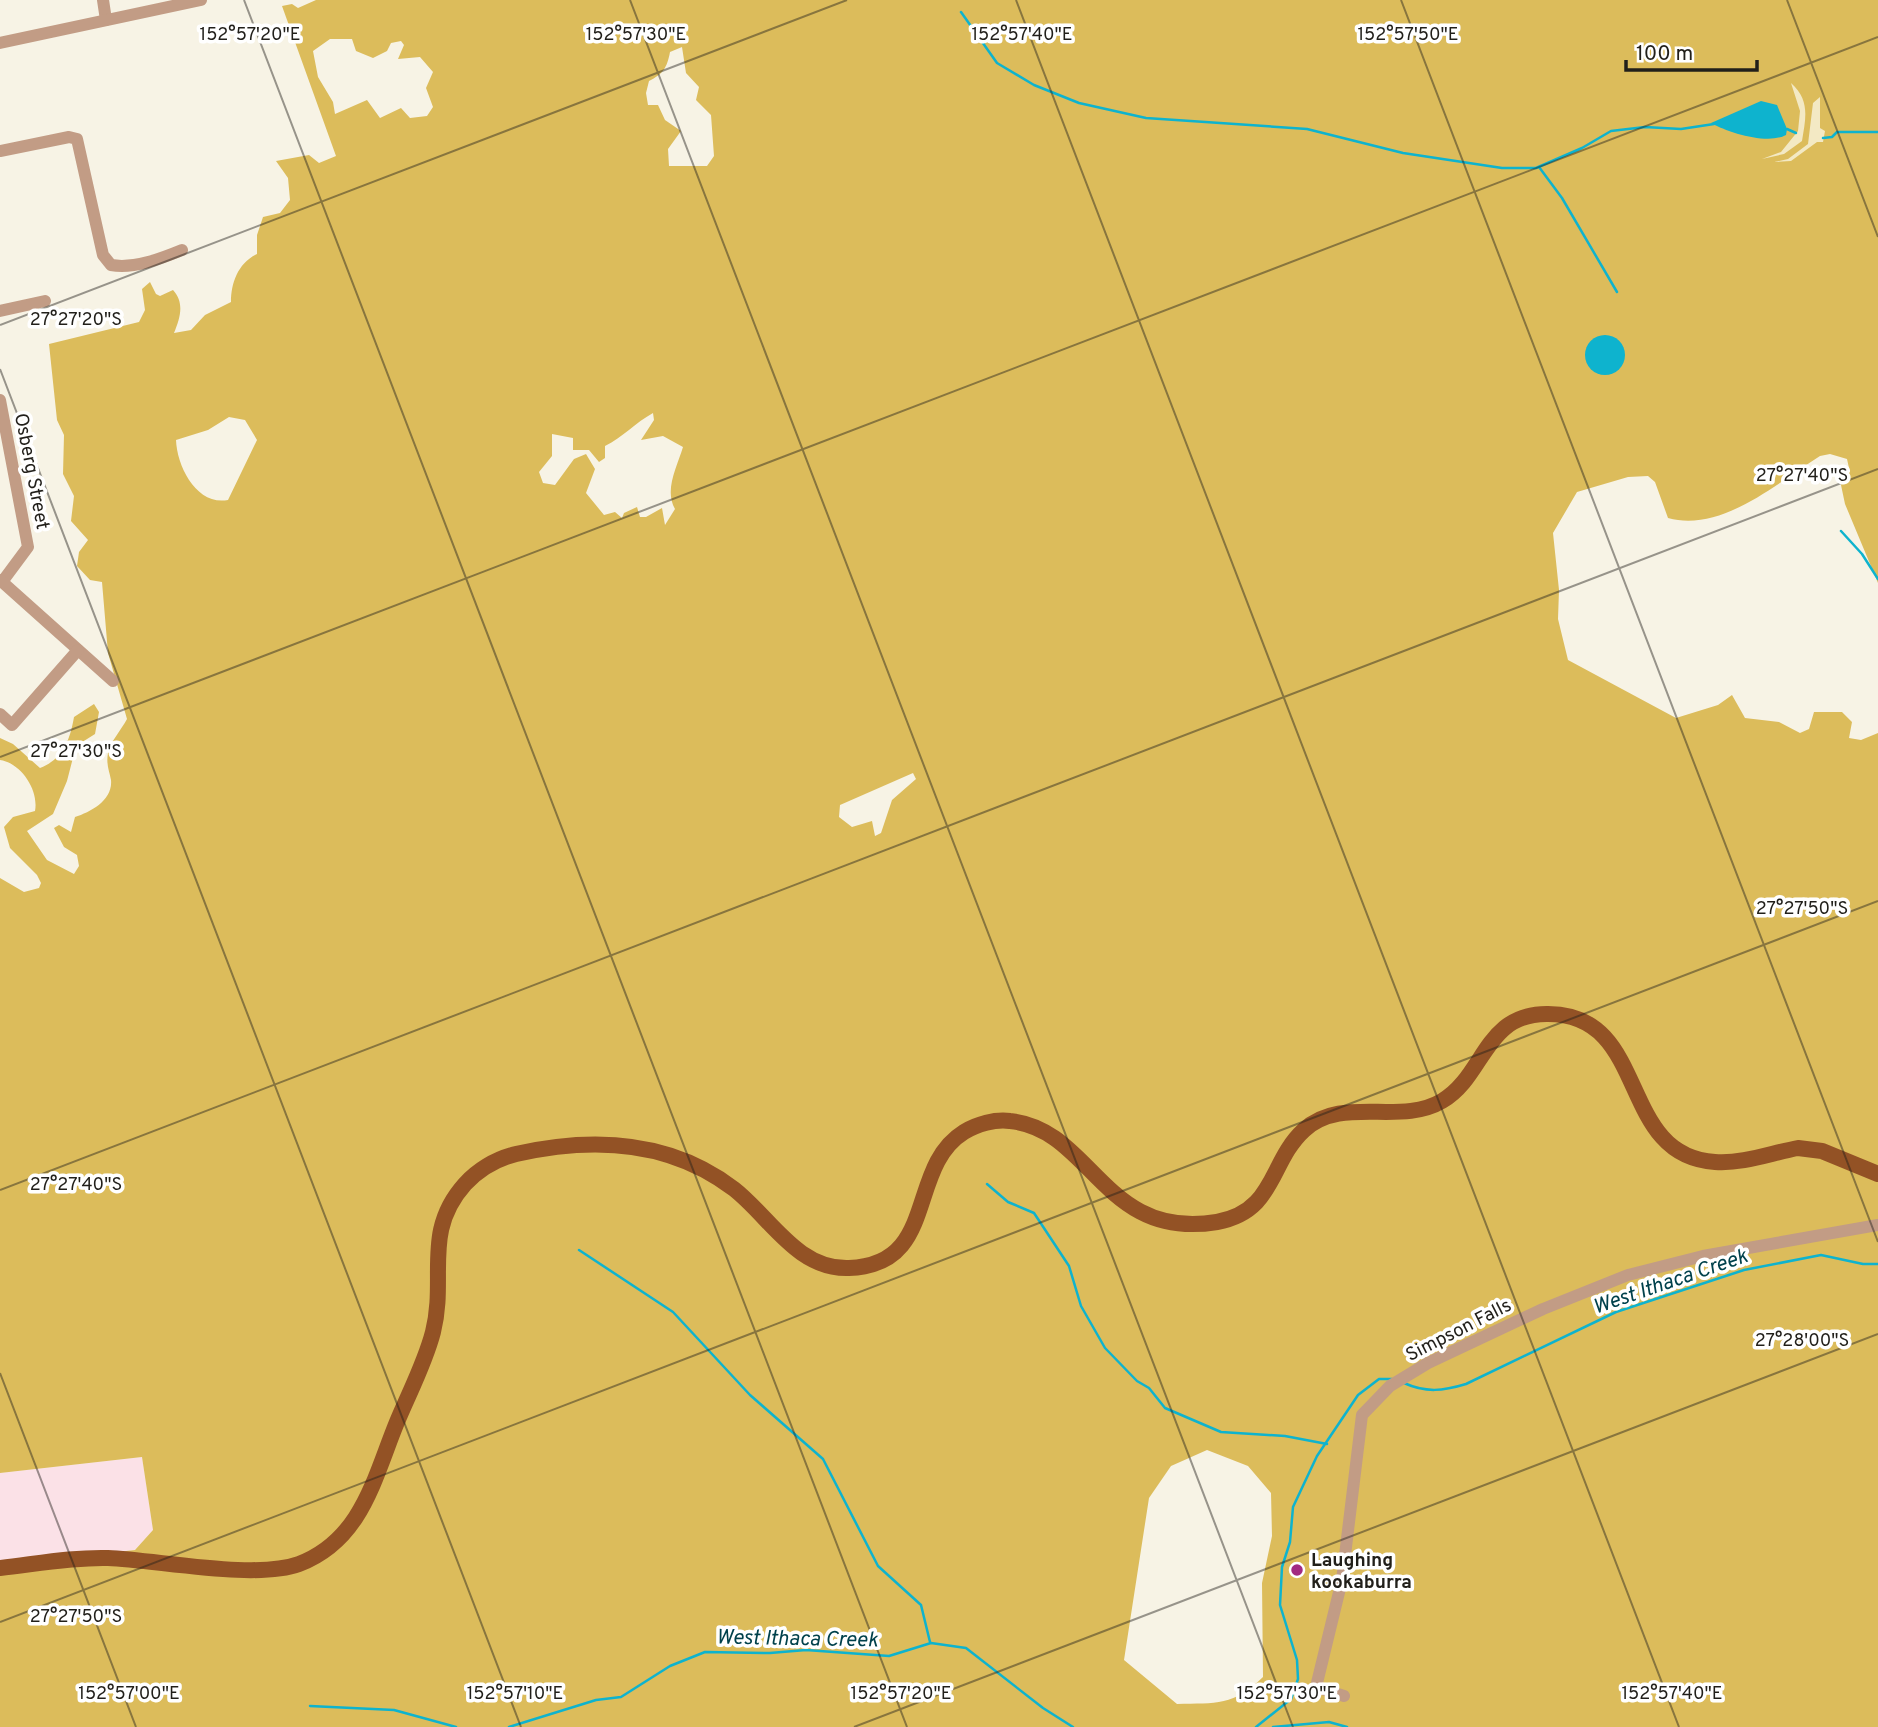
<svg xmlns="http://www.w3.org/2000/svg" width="1878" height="1727" font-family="Overpass,sans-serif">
  <rect width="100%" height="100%" fill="#f7f3e5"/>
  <path fill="#fbe1e7" d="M 142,1457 L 153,1530 L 135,1550 L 0,1565 L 0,1473 Z"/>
  <path fill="#dcbc5b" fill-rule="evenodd" d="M 316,0 L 1878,0 L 1878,583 L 1845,504 L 1841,485 L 1849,468 L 1847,459 L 1830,454 L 1820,456 C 1777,483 1721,533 1668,518 L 1655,482 L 1648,476 L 1628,477 L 1577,492 L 1553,533 L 1559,590 L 1558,619 L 1568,660 L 1676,718 L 1718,705 L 1732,695 L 1745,718 L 1779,722 L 1800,733 L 1809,729 L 1814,712 L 1842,712 L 1852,722 L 1849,738 L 1861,740 L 1878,733 L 1878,1727 L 0,1727 L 0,1565 L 135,1550 L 153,1530 L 142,1457 L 0,1473 L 0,878 L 24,892 L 39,888 L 41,883 L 37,875 L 10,848 L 4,827 L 13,817 L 35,811 C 39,790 21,763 0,760 L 0,738 L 13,744 L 40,768 C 63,759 70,740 74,717 L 94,704 L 99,712 L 95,734 L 76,746 L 67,781 L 53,814 L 27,831 L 47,860 L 74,874 L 79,866 L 77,855 L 64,847 L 54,828 L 59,825 L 71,832 L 75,817 C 91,812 113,800 111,780 C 109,770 106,764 108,753 C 111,741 121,730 127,719 L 108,653 L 102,582 L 90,580 L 77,566 L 79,552 L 88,540 L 71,521 L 74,496 L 63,474 L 64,435 L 57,420 L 49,344 L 139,322 L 145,310 L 142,289 L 150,282 L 156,294 L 160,296 L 173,290 C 185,303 180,318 174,333 L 191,330 L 205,315 L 231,302 C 231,283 238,263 257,254 L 257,235 L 263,217 L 280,213 L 290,200 L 288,178 L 276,161 L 309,155 L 319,163 L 336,156 L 282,6 L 292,4 L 298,8 ZM 330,39 L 352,39 L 356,51 L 373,58 L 387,51 L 391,43 L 401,41 L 404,45 L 398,59 L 420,57 L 433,72 L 426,88 L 433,107 L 427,116 L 410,118 L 401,108 L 380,118 L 367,100 L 335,114 L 333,102 L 318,77 L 313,51 ZM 682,47 L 686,73 L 699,87 L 696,100 L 711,115 L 714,156 L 707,166 L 669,166 L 668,149 L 681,131 L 665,120 L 658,105 L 648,105 L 646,93 L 649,81 C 663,74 667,68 670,52 ZM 653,413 L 654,420 L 641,440 L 663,436 L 683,447 C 677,467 664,490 675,509 L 665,525 L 662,508 L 646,517 L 640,517 L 637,507 L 624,513 L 622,518 L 615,512 L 604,515 L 586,493 L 595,469 L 586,454 L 574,459 L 555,485 L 543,483 L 539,472 L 552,456 L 552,434 L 573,438 L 573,450 L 589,450 L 599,462 L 605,458 L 605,446 C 623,437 635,423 653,413 ZM 229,417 L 245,420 L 257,440 L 228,500 C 197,506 177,467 176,440 L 208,430 ZM 913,773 L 916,779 L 892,800 L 881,833 L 875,836 L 872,821 L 852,827 L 839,817 L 840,805 ZM 1207,1450 L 1248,1466 L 1271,1493 L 1272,1536 L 1262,1583 L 1263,1677 C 1234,1706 1216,1703 1177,1704 L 1124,1660 L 1126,1647 L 1149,1498 L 1171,1466 Z"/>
  <g fill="#f3e9c4">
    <path d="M 1791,83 C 1810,100 1806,117 1802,141 L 1784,154 L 1762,159 L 1781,152 L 1798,131 L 1800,111 Z"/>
    <path d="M 1820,97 L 1820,128 L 1825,131 L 1823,142 L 1817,142 L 1791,161 L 1774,162 L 1788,159 L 1808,144 L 1813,103 Z"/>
  </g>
  <g fill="#0eb3ce">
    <path d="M 1761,101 L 1777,105 L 1787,129 L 1786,135 C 1768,145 1729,133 1711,123 Z"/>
    <circle cx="1605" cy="355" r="20"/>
  </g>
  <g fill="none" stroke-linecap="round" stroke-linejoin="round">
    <g stroke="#0eb3ce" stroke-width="2.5">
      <path d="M 961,12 L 997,63 L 1034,85 L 1079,103 L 1146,118 L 1307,129 L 1403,153 L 1502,168 L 1536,168 L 1582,148 L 1611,131 L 1645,127 L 1681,129 L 1714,124"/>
      <path d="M 1787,129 L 1796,133"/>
      <path d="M 1823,138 L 1832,137 L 1837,132 L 1878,132"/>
      <path d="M 1539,167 L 1562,198 L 1617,292"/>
      <path d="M 1841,531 L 1862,554 L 1878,579"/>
      <path d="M 987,1184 L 1008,1202 L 1034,1213 L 1069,1266 L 1081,1306 L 1105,1348 L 1137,1381 L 1149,1388 L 1165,1408 L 1221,1432 L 1285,1436 L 1327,1444"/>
      <path d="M 579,1250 L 673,1312 L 750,1395 L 823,1459 L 878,1566 L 921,1605 L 930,1642"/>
      <path d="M 1404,1383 C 1426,1393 1443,1391 1466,1384 L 1616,1312 L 1744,1270 L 1821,1255 L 1863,1264 L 1878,1264"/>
      <path d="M 310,1706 L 394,1710 L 456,1727"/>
      <path d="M 509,1727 L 596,1700 L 621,1697 L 670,1666 L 705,1652 L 770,1653 L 806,1650 L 889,1656 L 931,1643 L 966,1648 L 1043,1708 L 1073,1727"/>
      <path d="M 1256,1727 L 1291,1699 L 1298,1679 L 1297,1660 L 1280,1605 L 1282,1567 L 1290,1542 L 1293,1507 L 1317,1456 L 1358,1395 L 1379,1379 L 1392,1379"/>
      <path d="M 1273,1727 L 1329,1722 L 1347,1727"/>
    </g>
    <g stroke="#c29c85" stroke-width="12">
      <path d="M 103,0 L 106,20"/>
      <path d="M 0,43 L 201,0"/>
      <path d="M 0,151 L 69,137 L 77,139 L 103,255 L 111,265 C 134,269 160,259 182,250"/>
      <path d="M 0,311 L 45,301"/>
      <path d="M 0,400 L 28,547 L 2,582"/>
      <path d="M 0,580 L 113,681"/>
      <path d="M 0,714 L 12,725 L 78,650"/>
      <path d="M 1344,1696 L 1316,1687 L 1342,1580 L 1362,1415 L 1390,1386 L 1428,1363 L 1543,1309 L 1628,1275 L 1703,1256 L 1878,1225"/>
    </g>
    <path stroke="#935225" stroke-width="16" d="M 0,1568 C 36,1564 72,1557 108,1558 C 158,1560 255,1580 299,1564 C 362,1540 374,1478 397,1422 C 409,1393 425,1363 433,1332 C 447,1277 422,1232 465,1184 C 479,1169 496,1159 516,1154 C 591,1137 670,1140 734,1189 C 770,1217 797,1270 849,1268 C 939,1265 906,1168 964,1132 C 977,1124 995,1119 1010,1121 C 1092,1129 1103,1241 1217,1222 C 1276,1211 1269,1162 1304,1130 C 1342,1095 1400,1126 1442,1101 C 1485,1076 1484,1013 1548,1014 C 1651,1014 1616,1156 1715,1162 C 1743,1164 1771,1153 1798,1148 L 1822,1151 L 1878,1174"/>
  </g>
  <path fill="none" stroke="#211f1a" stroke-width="2" stroke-opacity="0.45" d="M 244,0 L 907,1727M 630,0 L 1293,1727M 1016,0 L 1679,1727M 1401,0 L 1878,1242M 1787,0 L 1878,237M 0,325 L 847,0M 0,369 L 521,1727M 0,757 L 1878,37M 0,1190 L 1878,469M 0,1373 L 136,1727M 0,1622 L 1878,901M 854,1727 L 1878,1334"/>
  <circle fill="#a22a81" stroke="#fff" stroke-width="2.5" cx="1297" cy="1570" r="7"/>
  <g text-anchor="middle" stroke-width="7" stroke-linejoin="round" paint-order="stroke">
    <g font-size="19" fill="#211f1a" stroke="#fff">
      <text transform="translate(33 471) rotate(79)" y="7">Osberg Street</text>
      <text transform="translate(1458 1329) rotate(-27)" y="7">Simpson Falls</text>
    </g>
    <g font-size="19" font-weight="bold" fill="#211f1a" stroke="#fff" text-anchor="start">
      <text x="1311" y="1566">Laughing<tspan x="1311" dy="22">kookaburra</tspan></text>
    </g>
    <g font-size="21" font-style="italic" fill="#00414c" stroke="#fff">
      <text transform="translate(1670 1281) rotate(-19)" y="7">West Ithaca Creek</text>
      <text transform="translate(797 1638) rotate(1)" y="7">West Ithaca Creek</text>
    </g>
  </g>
  <g font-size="18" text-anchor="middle" fill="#211f1a" stroke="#fff" stroke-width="7" stroke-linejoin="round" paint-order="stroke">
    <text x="250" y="40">152°57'20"E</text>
    <text x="636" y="40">152°57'30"E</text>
    <text x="1022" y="40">152°57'40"E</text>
    <text x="1408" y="40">152°57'50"E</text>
    <text x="76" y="325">27°27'20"S</text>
    <text x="1802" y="481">27°27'40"S</text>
    <text x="76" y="757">27°27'30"S</text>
    <text x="1802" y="914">27°27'50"S</text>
    <text x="76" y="1190">27°27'40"S</text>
    <text x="1802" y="1346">27°28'00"S</text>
    <text x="76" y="1622">27°27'50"S</text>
    <text x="129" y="1699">152°57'00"E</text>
    <text x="515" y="1699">152°57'10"E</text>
    <text x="901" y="1699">152°57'20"E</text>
    <text x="1287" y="1699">152°57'30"E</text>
    <text x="1672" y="1699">152°57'40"E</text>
  </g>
  <path d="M1626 60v10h131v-10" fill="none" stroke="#211f1a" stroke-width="3.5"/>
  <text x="1636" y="60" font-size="21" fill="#211f1a" stroke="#ffffff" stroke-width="5" paint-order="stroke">100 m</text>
</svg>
